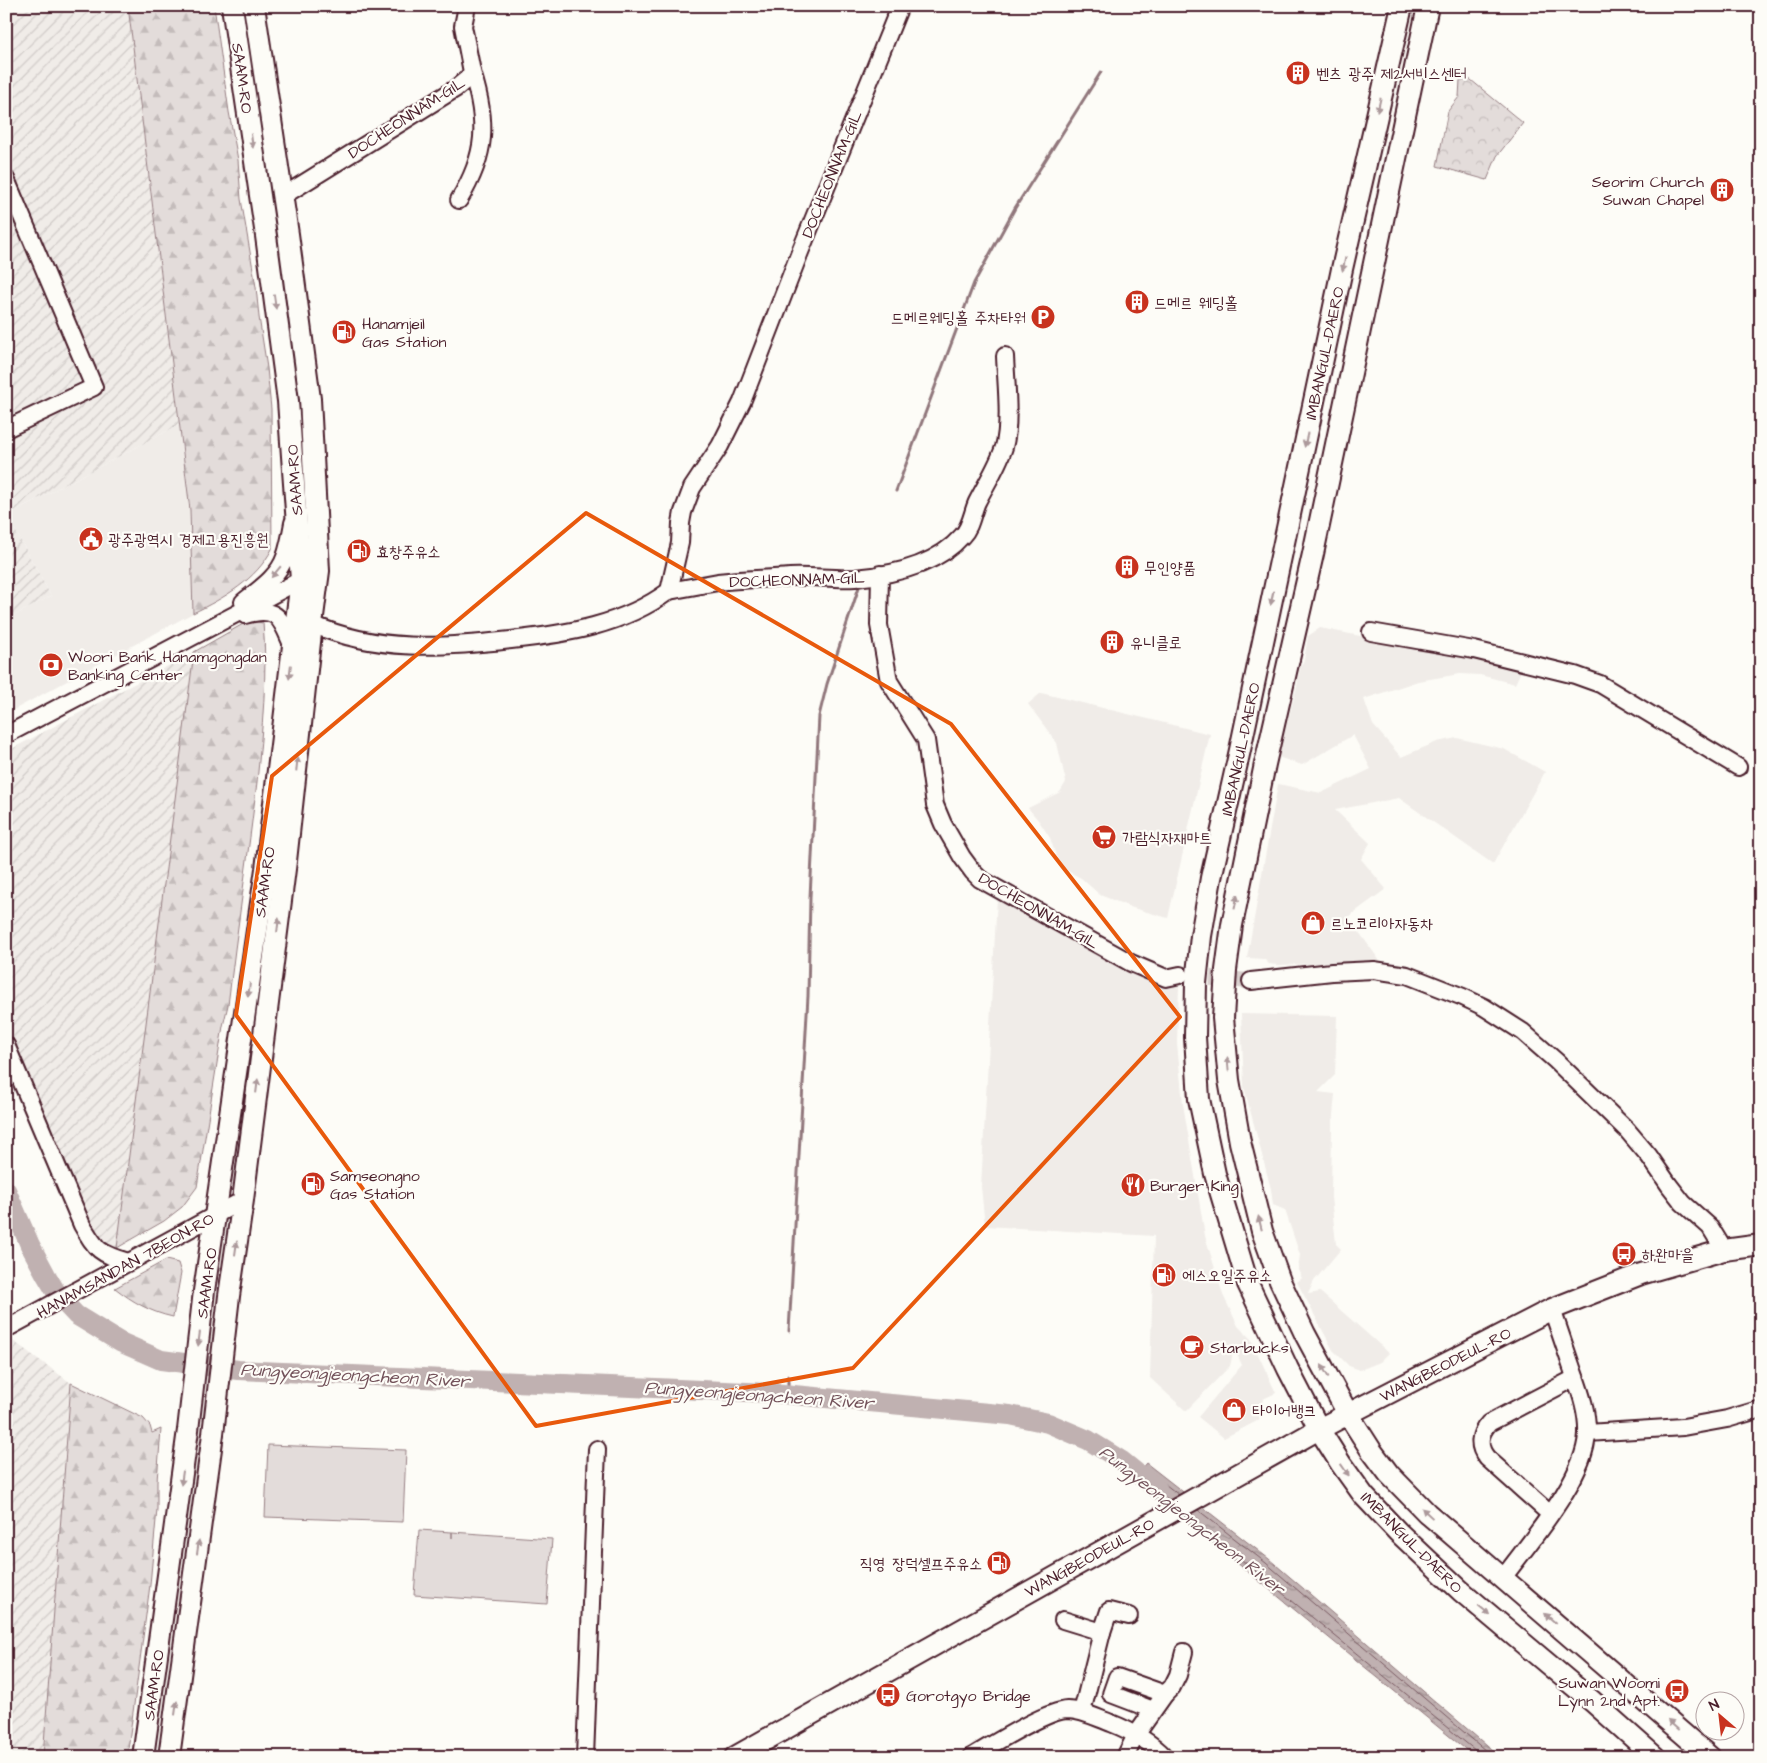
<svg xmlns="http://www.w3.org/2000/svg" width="1767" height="1763" font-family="'Architects Daughter','Poor Story',sans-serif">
  <defs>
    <pattern id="industrial-furrows" width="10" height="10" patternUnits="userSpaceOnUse" patternTransform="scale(1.25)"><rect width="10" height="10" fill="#f0ece8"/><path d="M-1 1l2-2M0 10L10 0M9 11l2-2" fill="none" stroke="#cfcac7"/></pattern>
    <pattern id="forest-firs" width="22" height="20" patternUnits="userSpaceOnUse" patternTransform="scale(1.25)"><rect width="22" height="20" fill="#e3dcda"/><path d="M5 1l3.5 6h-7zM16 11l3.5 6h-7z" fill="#c4bcbb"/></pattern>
    <pattern id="park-crowns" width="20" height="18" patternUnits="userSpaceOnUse" patternTransform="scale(1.25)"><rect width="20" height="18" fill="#e3dcda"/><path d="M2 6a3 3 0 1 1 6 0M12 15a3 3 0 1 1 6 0" fill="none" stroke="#c4bcbb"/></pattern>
    <pattern id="water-ripples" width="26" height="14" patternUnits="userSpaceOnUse" patternTransform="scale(1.25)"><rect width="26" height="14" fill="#c0b1b1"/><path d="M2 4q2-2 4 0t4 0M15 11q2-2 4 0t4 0" fill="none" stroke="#9e8f90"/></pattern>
  </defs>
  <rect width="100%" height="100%" fill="#fdfcf7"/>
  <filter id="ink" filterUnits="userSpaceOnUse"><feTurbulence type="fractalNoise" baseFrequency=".02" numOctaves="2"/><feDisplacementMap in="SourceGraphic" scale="10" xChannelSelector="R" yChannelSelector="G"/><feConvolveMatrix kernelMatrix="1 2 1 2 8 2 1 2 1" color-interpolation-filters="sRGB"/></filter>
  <g filter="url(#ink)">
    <g fill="#f0ece8">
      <path d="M 179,425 L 190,510 L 193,613 L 6,714 L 6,620 L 51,596 L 7,515 Z"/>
      <path d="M 1320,628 L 1481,660 L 1521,671 L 1515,684 L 1480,675 L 1460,674 L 1418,681 L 1364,699 L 1373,725 L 1401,757 L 1437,742 L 1457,738 L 1504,749 L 1545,772 L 1493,864 L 1399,798 L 1335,810 L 1370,843 L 1361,859 L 1386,889 L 1348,917 L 1380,961 L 1278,965 L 1269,964 L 1264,959 L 1247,958 L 1278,784 L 1321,793 L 1371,769 L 1353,735 L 1302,765 L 1278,757 L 1297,686 L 1300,668 L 1304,660 L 1308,636 Z"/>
      <path d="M 1041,693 L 1210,734 L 1168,918 L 1133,908 L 1100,895 L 1081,878 L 1060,867 L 1050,838 L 1039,821 L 1028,808 L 1060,792 L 1066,782 L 1057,743 L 1028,704 Z"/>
      <path d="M 997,898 L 1154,981 L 1179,987 L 1177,1043 L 1183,1104 L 1205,1236 L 1223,1295 L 1238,1326 L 1251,1339 L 1276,1393 L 1263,1399 L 1259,1420 L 1224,1438 L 1198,1417 L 1242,1365 L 1234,1348 L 1230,1366 L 1186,1411 L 1150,1378 L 1154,1236 L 985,1226 L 981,1187 Z"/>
      <path d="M 1241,1014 L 1337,1016 L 1335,1075 L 1318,1092 L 1335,1094 L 1332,1126 L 1331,1197 L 1336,1244 L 1341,1249 L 1314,1281 L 1308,1294 L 1320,1292 L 1389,1353 L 1380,1362 L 1360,1370 L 1349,1366 L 1333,1350 L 1297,1282 L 1302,1278 L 1298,1270 L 1300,1255 L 1285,1210 L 1273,1205 L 1271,1189 L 1244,1087 Z"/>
    </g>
    <g fill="url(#industrial-furrows)">
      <path d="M 6,6 L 128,6 L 179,425 L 7,515 L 51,596 L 6,620 L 6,438 L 103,390 L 6,158 Z"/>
      <path d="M 6,201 L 79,373 L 79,382 L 75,387 L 6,420 Z"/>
      <path d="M 194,652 L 194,659 L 117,1248 L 101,1242 L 86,1223 L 6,1030 L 6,752 Z"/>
      <path d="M 12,1340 L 71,1383 L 43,1757 L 6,1757 L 6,1343 Z"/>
    </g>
    <g fill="#e3dcda" stroke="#967e82">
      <path d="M 268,1445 L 406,1450 L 403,1522 L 265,1517 Z"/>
      <path d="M 419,1530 L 452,1532 L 452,1538 L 452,1532 L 552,1539 L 547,1604 L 414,1595 Z"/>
    </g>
    <g fill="url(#forest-firs)" stroke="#967e82">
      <path d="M 128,6 L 214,6 L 229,112 L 238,160 L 241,199 L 256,287 L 259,317 L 267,368 L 271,409 L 272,549 C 256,580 224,598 193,613 L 190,510 Z"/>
      <path d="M 257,622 L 263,623 C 268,676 262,729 257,782 C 248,856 237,930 228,1005 L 223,1026 L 197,1187 L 182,1207 L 164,1221 L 117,1248 L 194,652 L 243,624 Z"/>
      <path d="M 166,1260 L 178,1263 L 181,1273 L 173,1317 C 150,1312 133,1302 115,1288 Z"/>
      <path d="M 71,1383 L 143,1418 L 150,1426 L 152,1433 L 161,1429 L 157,1481 L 157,1509 L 150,1585 L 127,1757 L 43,1757 Z"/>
    </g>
    <path fill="url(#park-crowns)" stroke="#967e82" d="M 1460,80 L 1471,80 L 1523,123 L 1497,156 L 1487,180 L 1437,166 L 1448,111 L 1459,97 Z"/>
    <path fill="url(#water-ripples)" stroke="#91777b" d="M 1146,1463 L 1269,1559 L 1500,1757 L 1475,1757 L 1133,1478 Z"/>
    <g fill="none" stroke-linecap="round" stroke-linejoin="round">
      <g stroke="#795961" stroke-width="1">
        <path d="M 1169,1500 L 1142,1478 L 1141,1476 L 1145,1471 L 1148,1471 L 1179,1495"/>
        <path d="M 1198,1510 L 1266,1563 L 1493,1757"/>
        <path d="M 1188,1516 L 1476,1751 L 1478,1757"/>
      </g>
      <g stroke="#91777b" stroke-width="3">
        <path d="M 896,491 L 974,283 L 1015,208 L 1101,72"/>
        <path d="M 789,1331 L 808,996 L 810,897 L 819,716 L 827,684 L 859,587"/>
        <path d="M 788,1395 L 788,1376"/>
      </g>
      <path stroke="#c0b1b1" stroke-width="20" d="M 6,1190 L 30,1245 L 46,1275 L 59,1297 L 76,1315 L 120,1342 L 161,1360 L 238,1370 L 772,1393 L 1010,1415 L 1048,1423 L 1088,1440 L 1122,1461 L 1158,1490"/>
      <path stroke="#d9d0ce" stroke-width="16" stroke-dasharray="16 8" stroke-linecap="butt" d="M 1186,976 L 1251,981"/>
      <defs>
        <g id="minor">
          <path d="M 6,179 L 94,387 L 6,429"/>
          <path d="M 283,196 L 455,89 L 467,79 L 472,72 L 463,26 L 467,6"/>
          <path d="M 459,200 C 487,154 488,122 472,72"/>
          <path d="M 880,574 L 879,625 L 889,681 L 926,740 L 935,805 L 943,824 L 962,857 L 973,872 L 980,879 L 1131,963 L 1166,978 L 1180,975"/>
          <path d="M 669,591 C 685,588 701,585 718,582 C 741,579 766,579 790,577 C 811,576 833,579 855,578 C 892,575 936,566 962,536 C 971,527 972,513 977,502 C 986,484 998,466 1004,447 C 1011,422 1006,383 1005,356"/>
          <path d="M 243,602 C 258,590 279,576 285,557 C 289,546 291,534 293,523"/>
          <path d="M 245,615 C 279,605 281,620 293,647"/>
          <path d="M 312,624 C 376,652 442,648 511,640 C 567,634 623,625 669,591 L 680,543 L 681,523 L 683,512 L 692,488 L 720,446 L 742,402 L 800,252 L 900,6"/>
          <path d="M 1371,632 L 1474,650 L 1575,675 L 1600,684 L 1738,767"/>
          <path d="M 6,735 L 310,575"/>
          <path d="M 1251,981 L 1332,972 L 1374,970 L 1407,975 L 1463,997 L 1484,1007 L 1523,1032 L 1556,1061 L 1627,1130 L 1649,1156 L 1669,1185 L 1683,1203 L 1710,1227 L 1724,1250"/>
          <path d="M 6,1045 L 82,1225 C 97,1251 99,1253 128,1262"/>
          <path d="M 6,1329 L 243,1200"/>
          <path d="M 1587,1433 L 1683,1427 L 1727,1419 L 1761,1409"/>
          <path d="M 1550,1514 L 1487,1458 C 1477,1446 1479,1434 1489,1423 L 1575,1378"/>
          <path d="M 1503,1578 C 1530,1541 1585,1479 1587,1434 C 1588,1412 1580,1391 1573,1371 C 1566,1350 1559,1330 1552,1309"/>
          <path d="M 1063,1620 L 1102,1632 L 1082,1712"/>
          <path d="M 1102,1632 L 1109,1611 L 1129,1616"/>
          <path d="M 1153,1710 L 1111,1694 L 1117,1677 L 1165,1694"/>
          <path d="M 585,1757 L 597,1449"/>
          <path d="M 971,1757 C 992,1745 1045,1711 1067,1710 C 1082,1710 1097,1718 1111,1723 C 1131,1731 1150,1741 1165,1757"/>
          <path d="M 1125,1757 L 1136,1735 L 1165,1694 L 1172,1687 L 1178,1675 L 1184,1652"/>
        </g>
        <g id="major">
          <path d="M 1402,6 L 1342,269 L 1240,750 L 1211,878 L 1201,936 L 1196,983 L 1195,1037 L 1199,1099 L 1215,1174 L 1248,1284 L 1288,1369 L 1319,1429 L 1341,1464 L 1364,1496 L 1398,1532 L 1461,1591 L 1592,1701 L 1655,1757"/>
          <path d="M 1428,6 L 1313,554 L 1265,764 L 1232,925 L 1226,970 L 1223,1018 L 1229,1080 L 1240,1142 L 1262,1231 L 1280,1281 L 1305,1334 L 1348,1414 L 1371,1450 L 1389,1474 L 1427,1513 L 1710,1757"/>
          <path d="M 143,1757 L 188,1430 L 204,1291 L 266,869 L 301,580 L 288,401 L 266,236 L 232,6"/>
          <path d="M 169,1757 L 213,1434 L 229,1296 L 243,1200 L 286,861 L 312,624 L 319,571 L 310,399 L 288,234 L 254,6"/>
          <path d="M 735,1757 L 1319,1429 L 1552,1309 L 1641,1274 L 1724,1250 L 1761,1245"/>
        </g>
      </defs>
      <use href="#minor" stroke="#4a1f2b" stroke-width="20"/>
      <use href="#major" stroke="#4a1f2b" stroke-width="24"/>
      <use href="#minor" stroke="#fdfcf7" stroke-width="16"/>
      <use href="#major" stroke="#fdfcf7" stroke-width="20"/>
    </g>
    <defs><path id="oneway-solid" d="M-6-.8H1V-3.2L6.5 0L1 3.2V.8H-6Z" transform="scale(1.25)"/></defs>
    <g fill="#ac999b">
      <use href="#oneway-solid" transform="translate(1379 105) rotate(103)"/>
      <use href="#oneway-solid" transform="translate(252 141) rotate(82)"/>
      <use href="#oneway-solid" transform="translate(1344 264) rotate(103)"/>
      <use href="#oneway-solid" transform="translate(275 302) rotate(82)"/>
      <use href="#oneway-solid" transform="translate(1306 440) rotate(102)"/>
      <use href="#oneway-solid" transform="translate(276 572) rotate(130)"/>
      <use href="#oneway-solid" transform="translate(1272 598) rotate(102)"/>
      <use href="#oneway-solid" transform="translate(290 672) rotate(97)"/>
      <use href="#oneway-solid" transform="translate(297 764) rotate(-84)"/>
      <use href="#oneway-solid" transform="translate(1236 902) rotate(-78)"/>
      <use href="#oneway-solid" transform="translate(278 925) rotate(-83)"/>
      <use href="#oneway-solid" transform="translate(249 990) rotate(98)"/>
      <use href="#oneway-solid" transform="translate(1228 1064) rotate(-95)"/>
      <use href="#oneway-solid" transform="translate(257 1086) rotate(-83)"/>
      <use href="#oneway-solid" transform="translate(1260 1223) rotate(-104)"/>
      <use href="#oneway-solid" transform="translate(236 1248) rotate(-82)"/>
      <use href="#oneway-solid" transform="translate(199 1339) rotate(97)"/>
      <use href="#oneway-solid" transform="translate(1325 1371) rotate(-119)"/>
      <use href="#oneway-solid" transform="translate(1345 1470) rotate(55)"/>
      <use href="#oneway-solid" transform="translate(182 1478) rotate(98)"/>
      <use href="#oneway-solid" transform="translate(1427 1513) rotate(-137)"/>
      <use href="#oneway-solid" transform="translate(198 1547) rotate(-82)"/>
      <use href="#oneway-solid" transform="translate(1484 1610) rotate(40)"/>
      <use href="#oneway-solid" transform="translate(1550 1618) rotate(-139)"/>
      <use href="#oneway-solid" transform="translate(176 1708) rotate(-82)"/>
      <use href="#oneway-solid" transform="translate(1673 1725) rotate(-139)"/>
    </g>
  </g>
  <path fill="none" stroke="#e8590c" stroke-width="4" stroke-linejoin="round" d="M 586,513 L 951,724 L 1180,1017 L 853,1368 L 536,1426 L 236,1015 L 272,776 Z"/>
  <defs>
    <symbol id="building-disc" viewBox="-11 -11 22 22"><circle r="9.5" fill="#c8321e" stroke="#fdfcf7"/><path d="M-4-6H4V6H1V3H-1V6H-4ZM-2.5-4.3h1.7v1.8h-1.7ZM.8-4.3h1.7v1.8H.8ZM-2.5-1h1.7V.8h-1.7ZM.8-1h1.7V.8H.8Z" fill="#fff"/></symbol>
    <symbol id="parking-disc" viewBox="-11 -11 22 22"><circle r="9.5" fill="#c8321e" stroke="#fdfcf7"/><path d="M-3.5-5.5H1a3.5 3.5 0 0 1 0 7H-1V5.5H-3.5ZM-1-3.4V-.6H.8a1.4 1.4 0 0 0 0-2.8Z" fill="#fff"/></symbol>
    <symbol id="fuel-disc" viewBox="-11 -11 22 22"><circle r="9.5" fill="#c8321e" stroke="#fdfcf7"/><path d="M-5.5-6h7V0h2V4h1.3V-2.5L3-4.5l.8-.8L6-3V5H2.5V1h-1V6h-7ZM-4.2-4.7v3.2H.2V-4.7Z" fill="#fff"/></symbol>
    <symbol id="civic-disc" viewBox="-11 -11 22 22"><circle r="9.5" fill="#c8321e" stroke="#fdfcf7"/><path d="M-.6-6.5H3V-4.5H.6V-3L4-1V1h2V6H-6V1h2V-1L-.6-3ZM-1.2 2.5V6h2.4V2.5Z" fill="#fff"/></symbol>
    <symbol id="bank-disc" viewBox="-11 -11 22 22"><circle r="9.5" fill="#c8321e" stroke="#fdfcf7"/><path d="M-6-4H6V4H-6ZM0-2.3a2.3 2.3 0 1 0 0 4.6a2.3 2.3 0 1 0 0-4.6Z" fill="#fff"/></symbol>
    <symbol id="supermarket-disc" viewBox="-11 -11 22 22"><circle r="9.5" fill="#c8321e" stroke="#fdfcf7"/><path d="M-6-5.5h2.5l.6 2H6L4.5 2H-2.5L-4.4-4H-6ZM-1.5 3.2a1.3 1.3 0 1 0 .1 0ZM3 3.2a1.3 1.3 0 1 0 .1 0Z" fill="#fff"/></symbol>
    <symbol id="shop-disc" viewBox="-11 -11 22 22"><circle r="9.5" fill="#c8321e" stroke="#fdfcf7"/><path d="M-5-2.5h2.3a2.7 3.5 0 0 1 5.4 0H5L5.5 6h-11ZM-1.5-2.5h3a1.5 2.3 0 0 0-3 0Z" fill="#fff"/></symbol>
    <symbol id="restaurant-disc" viewBox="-11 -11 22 22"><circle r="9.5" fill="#c8321e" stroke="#fdfcf7"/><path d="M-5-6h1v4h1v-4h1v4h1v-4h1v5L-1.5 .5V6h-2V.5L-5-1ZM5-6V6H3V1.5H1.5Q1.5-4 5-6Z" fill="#fff"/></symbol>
    <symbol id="bus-disc" viewBox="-11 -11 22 22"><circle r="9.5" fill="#c8321e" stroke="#fdfcf7"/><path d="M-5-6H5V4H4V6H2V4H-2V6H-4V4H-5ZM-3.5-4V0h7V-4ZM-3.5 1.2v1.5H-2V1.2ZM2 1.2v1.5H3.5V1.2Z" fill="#fff"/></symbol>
    <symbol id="cafe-disc" viewBox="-11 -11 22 22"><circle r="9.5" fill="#c8321e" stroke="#fdfcf7"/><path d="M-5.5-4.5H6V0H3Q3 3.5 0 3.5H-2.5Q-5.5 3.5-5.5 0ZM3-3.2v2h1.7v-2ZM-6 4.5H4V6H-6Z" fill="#fff"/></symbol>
  </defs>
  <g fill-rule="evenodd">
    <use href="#building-disc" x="1284" y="59" width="28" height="28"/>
    <use href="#building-disc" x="1708" y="176" width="28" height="28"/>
    <use href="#building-disc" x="1123" y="288" width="28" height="28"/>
    <use href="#parking-disc" x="1029" y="303" width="28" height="28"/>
    <use href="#fuel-disc" x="330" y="318" width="28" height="28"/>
    <use href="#civic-disc" x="77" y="525" width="28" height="28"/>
    <use href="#fuel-disc" x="345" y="537" width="28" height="28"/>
    <use href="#building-disc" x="1113" y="553" width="28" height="28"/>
    <use href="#building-disc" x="1098" y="628" width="28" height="28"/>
    <use href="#bank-disc" x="37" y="651" width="28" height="28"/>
    <use href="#supermarket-disc" x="1090" y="823" width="28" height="28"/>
    <use href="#shop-disc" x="1299" y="909" width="28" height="28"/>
    <use href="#fuel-disc" x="299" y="1170" width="28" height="28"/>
    <use href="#restaurant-disc" x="1119" y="1171" width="28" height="28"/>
    <use href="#bus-disc" x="1610" y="1240" width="28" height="28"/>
    <use href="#fuel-disc" x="1150" y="1261" width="28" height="28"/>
    <use href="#cafe-disc" x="1178" y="1333" width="28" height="28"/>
    <use href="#shop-disc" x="1220" y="1396" width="28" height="28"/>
    <use href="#fuel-disc" x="985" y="1549" width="28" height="28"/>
    <use href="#bus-disc" x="1663" y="1677" width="28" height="28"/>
    <use href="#bus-disc" x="874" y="1681" width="28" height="28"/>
  </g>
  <g text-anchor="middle" stroke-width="4.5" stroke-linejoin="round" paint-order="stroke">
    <g font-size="16" fill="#4a1f2b" stroke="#fdfcf7" text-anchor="start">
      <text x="1316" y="79">벤츠 광주 제2서비스센터</text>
      <text x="1704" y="187" text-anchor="end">Seorim Church<tspan x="1704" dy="18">Suwan Chapel</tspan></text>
      <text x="1154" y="308">드메르 웨딩홀</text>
      <text x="1026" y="323" text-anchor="end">드메르웨딩홀 주차타워</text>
      <text x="362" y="329">Hanamjeil<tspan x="362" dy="18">Gas Station</tspan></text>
      <text x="108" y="545">광주광역시 경제고용진흥원</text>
      <text x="376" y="557">효창주유소</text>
      <text x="1144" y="573">무인양품</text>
      <text x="1130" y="648">유니클로</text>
      <text x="68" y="662">Woori Bank Hanamgongdan<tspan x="68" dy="18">Banking Center</tspan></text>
      <text x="1122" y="843">가람식자재마트</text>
      <text x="1330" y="929">르노코리아자동차</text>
      <text x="330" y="1181">Samseongno<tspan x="330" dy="18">Gas Station</tspan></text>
      <text x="1150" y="1191">Burger King</text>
      <text x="1642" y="1260">하완마을</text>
      <text x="1182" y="1281">에스오일주유소</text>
      <text x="1210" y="1353">Starbucks</text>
      <text x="1252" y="1416">타이어뱅크</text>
      <text x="982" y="1569" text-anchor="end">직영 장덕셀프주유소</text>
      <text x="1660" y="1688" text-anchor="end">Suwan Woomi<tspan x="1660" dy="18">Lynn 2nd Apt.</tspan></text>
      <text x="906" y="1701">Gorotgyo Bridge</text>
    </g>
    <g font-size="16" fill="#4a1f2b" stroke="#fdfcf7">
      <text transform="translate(243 78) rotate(82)" y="6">SAAM-RO</text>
      <text transform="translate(406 117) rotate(-33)" y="6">DOCHEONNAM-GIL</text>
      <text transform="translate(831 174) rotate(-68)" y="6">DOCHEONNAM-GIL</text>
      <text transform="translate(1324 353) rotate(-78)" y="6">IMBANGUL-DAERO</text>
      <text transform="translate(294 480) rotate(-94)" y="6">SAAM-RO</text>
      <text transform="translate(797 579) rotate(-2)" y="6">DOCHEONNAM-GIL</text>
      <text transform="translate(1240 749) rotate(-78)" y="6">IMBANGUL-DAERO</text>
      <text transform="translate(264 882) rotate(-82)" y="6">SAAM-RO</text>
      <text transform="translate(1039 910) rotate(30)" y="6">DOCHEONNAM-GIL</text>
      <text transform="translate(125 1265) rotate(-29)" y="6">HANAMSANDAN 7BEON-RO</text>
      <text transform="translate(206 1283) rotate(-82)" y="6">SAAM-RO</text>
      <text transform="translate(1445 1364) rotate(-27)" y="6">WANGBEODEUL-RO</text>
      <text transform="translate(1412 1542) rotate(45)" y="6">IMBANGUL-DAERO</text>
      <text transform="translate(1089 1557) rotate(-29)" y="6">WANGBEODEUL-RO</text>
      <text transform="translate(153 1685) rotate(-82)" y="6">SAAM-RO</text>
    </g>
    <g font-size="18" font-style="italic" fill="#73525a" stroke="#fdfcf7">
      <text transform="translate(355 1375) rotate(3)" y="6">Pungyeongjeongcheon River</text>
      <text transform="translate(759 1395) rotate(4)" y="6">Pungyeongjeongcheon River</text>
      <text transform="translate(1192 1520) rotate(38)" y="6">Pungyeongjeongcheon River</text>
    </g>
  </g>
  <rect width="1767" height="1763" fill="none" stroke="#fdfcf7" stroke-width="25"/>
  <rect x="12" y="12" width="1742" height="1738" fill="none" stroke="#4a1f2b" stroke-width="2" filter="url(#ink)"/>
  <g transform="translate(1720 1716) rotate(332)"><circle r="24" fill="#fdfcf7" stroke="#b5a4a5"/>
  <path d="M0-4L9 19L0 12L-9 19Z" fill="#c8321e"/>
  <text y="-8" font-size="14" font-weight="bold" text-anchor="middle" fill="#4a1f2b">N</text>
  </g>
</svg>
